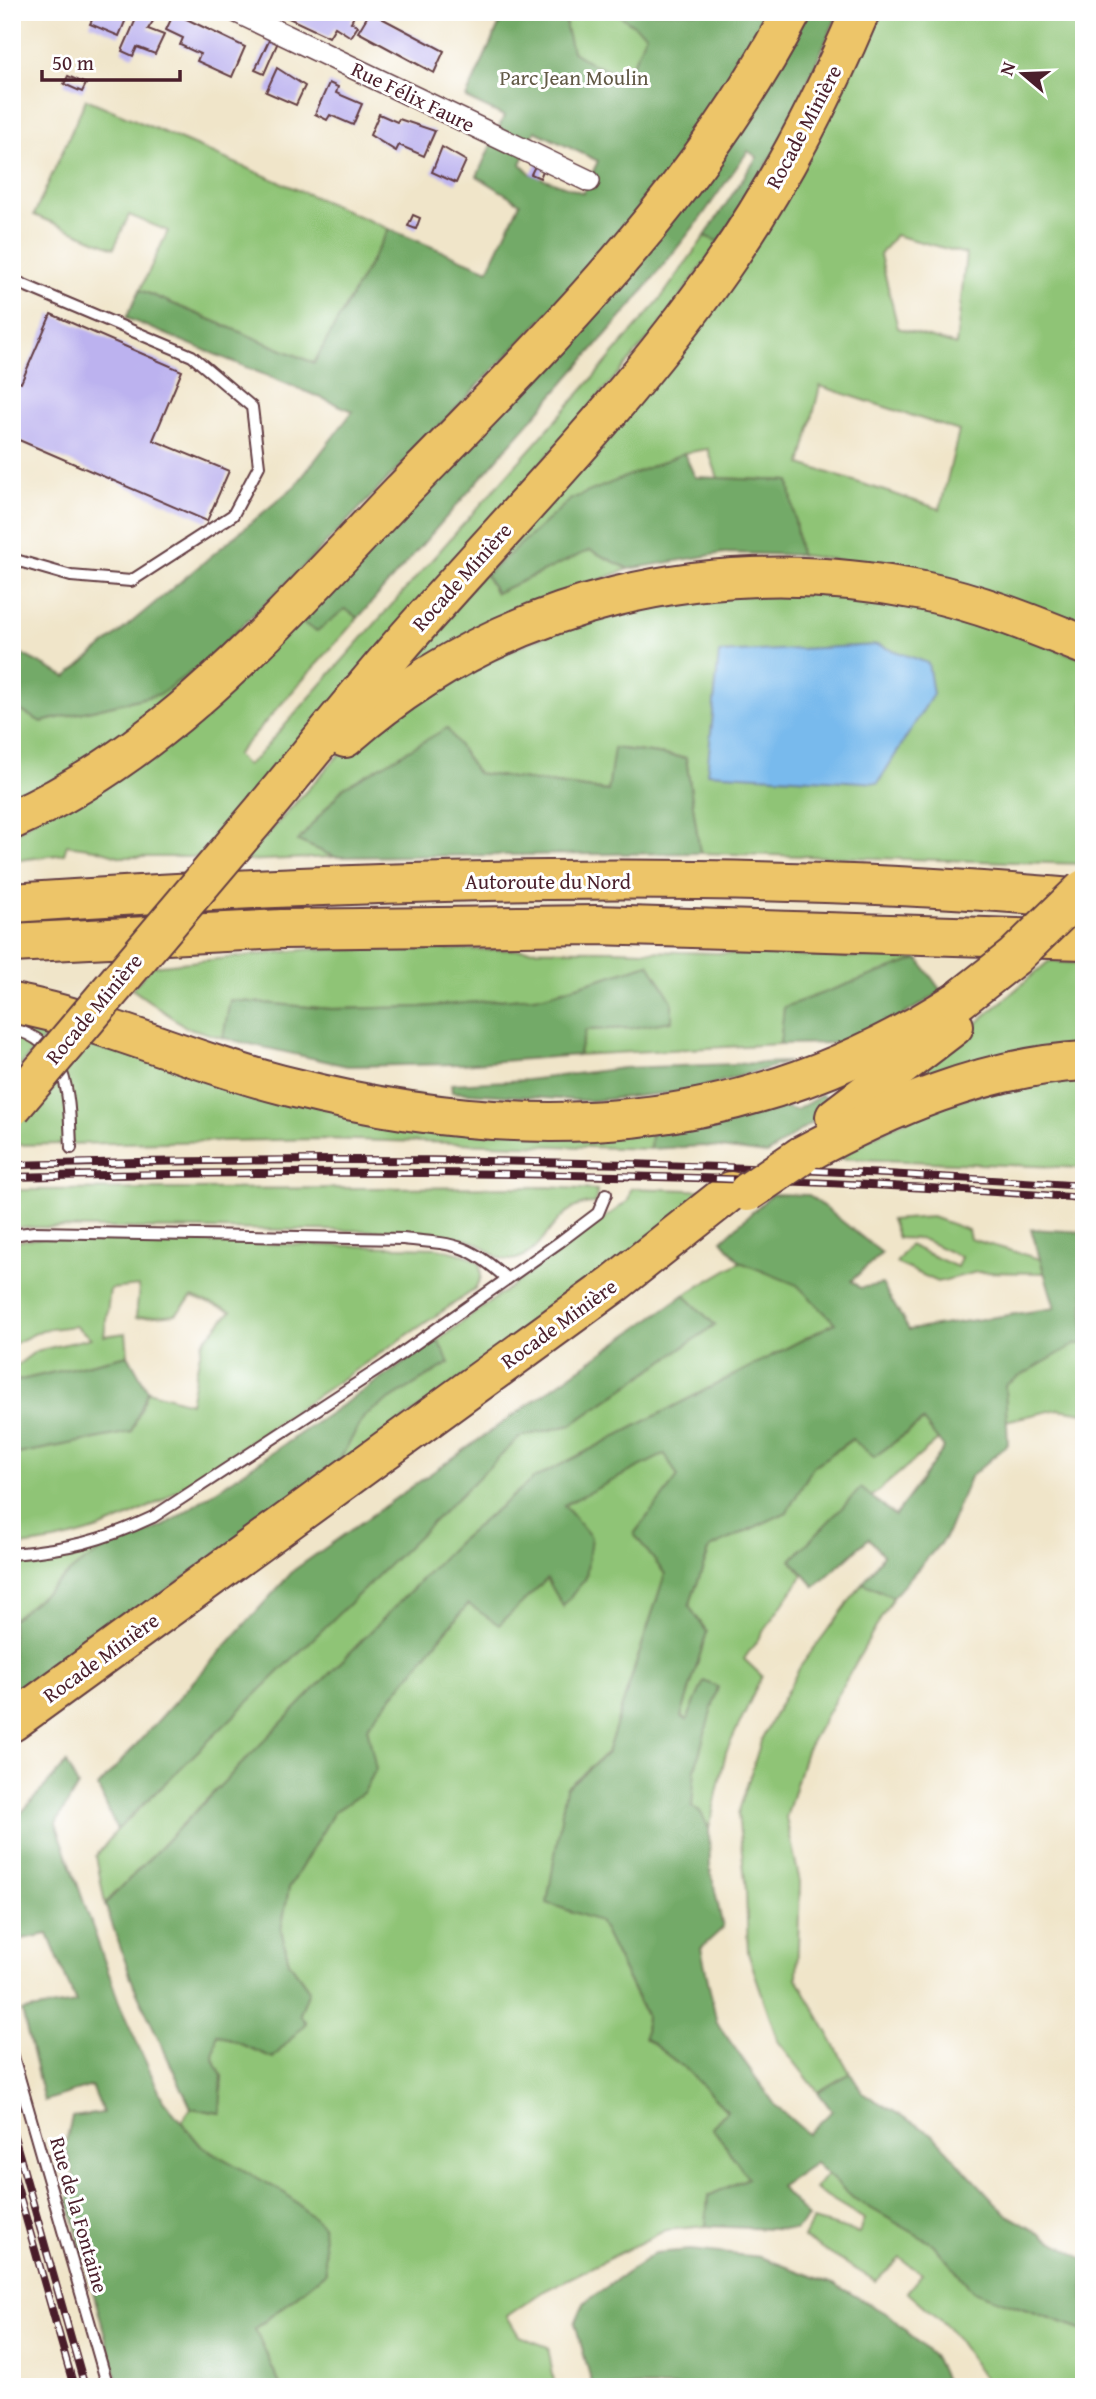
<svg xmlns="http://www.w3.org/2000/svg" width="1096" height="2399" font-family="'Gentium Book Plus',serif">
  <rect width="100%" height="100%" fill="#fff"/>
  <filter id="ink" filterUnits="userSpaceOnUse"><feTurbulence type="fractalNoise" baseFrequency=".0143" numOctaves="2"/><feDisplacementMap in="SourceGraphic" scale="14" xChannelSelector="R" yChannelSelector="G"/><feConvolveMatrix kernelMatrix="1 2 1 2 8 2 1 2 1" color-interpolation-filters="sRGB"/></filter>
  <filter id="wash" filterUnits="userSpaceOnUse"><feTurbulence type="fractalNoise" baseFrequency=".00686" numOctaves="4" result="noise"/><feDisplacementMap in="SourceGraphic" scale="28" xChannelSelector="R" yChannelSelector="G"/><feGaussianBlur stdDeviation="1.57" result="paint"/><feColorMatrix in="noise" values="0 0 0 0 0 0 0 0 0 0 0 0 0 0 0 0 0 1.4 0 .05"/><feComposite in="paint" operator="in"/></filter>
  <g filter="url(#wash)">
    <rect width="100%" height="100%" fill="#f0e5c9"/>
    <g fill="#8fc476" stroke="#6c7250" stroke-width="2" fill-rule="evenodd">
      <path d="M 505,12 L 693,12 L 598,160 L 466,98 Z"/>
      <path d="M 871,12 L 1084,12 L 1084,628 L 860,563 L 800,555 L 789,481 L 718,478 L 708,449 L 684,453 L 486,576 L 496,593 L 590,550 L 629,569 L 520,610 L 383,691 L 572,467 ZM 895,235 L 966,254 L 956,345 L 898,328 L 880,255 ZM 820,386 L 959,431 L 940,509 L 801,464 Z"/>
      <path d="M 86,99 L 389,229 L 314,363 L 140,290 L 168,231 L 129,215 L 114,248 L 34,215 Z"/>
      <path d="M 705,236 L 719,242 L 657,329 L 199,857 L 122,857 L 95,849 L 67,845 L 64,854 L 12,861 L 12,836 L 296,620 L 345,608 L 358,618 L 236,755 L 246,765 L 256,758 L 593,378 L 661,298 Z"/>
      <path d="M 750,587 L 923,603 L 1084,659 L 1084,864 L 700,853 L 686,758 L 615,748 L 609,791 L 477,773 L 299,841 L 335,857 L 243,861 L 336,758 L 387,715 L 434,684 L 564,627 Z"/>
      <path d="M 205,662 L 149,719 L 79,767 L 12,803 L 12,706 L 42,722 L 160,694 Z"/>
      <path d="M 312,949 L 612,950 L 918,959 L 785,1007 L 780,1044 L 578,1055 L 586,1030 L 633,1028 L 649,964 L 544,996 L 421,1007 L 332,1009 L 230,1000 L 223,1038 L 186,1027 L 132,989 L 152,966 Z"/>
      <path d="M 1049,961 L 1084,964 L 1084,1053 L 878,1108 Z"/>
      <path d="M 12,1022 L 52,1030 L 12,1075 Z"/>
      <path d="M 92,1036 L 122,1047 L 651,1134 L 650,1149 L 321,1139 L 12,1145 L 12,1130 Z"/>
      <path d="M 1084,1069 L 1084,1168 L 830,1158 L 934,1106 Z"/>
      <path d="M 548,1187 L 597,1190 L 596,1203 C 552,1202 548,1252 516,1259 C 497,1264 490,1248 474,1242 C 450,1233 425,1233 400,1231 L 12,1227 L 12,1197 L 17,1190 Z"/>
      <path d="M 631,1188 L 717,1191 L 333,1471 L 365,1415 L 449,1363 L 438,1340 L 628,1201 Z"/>
      <path d="M 932,1217 L 968,1230 L 970,1239 L 1040,1259 L 1044,1273 L 977,1272 L 938,1282 L 896,1263 L 909,1245 L 957,1267 L 961,1257 L 922,1239 L 898,1238 L 891,1220 Z"/>
      <path d="M 39,1238 L 438,1248 L 469,1256 L 480,1263 L 481,1277 L 474,1290 L 161,1501 C 106,1529 73,1541 12,1547 L 12,1455 L 131,1432 L 148,1391 L 190,1403 L 202,1343 L 231,1311 L 192,1297 L 176,1314 L 136,1318 L 139,1286 L 110,1289 L 104,1336 L 126,1333 L 128,1355 L 12,1382 L 12,1369 L 36,1351 L 91,1338 L 75,1326 L 42,1330 L 12,1345 L 12,1242 Z"/>
      <path d="M 740,1262 L 797,1284 L 835,1323 L 533,1479 L 457,1543 L 105,1904 L 96,1856 L 117,1830 L 520,1436 L 571,1425 L 715,1325 L 684,1295 Z"/>
      <path d="M 1084,1343 L 1084,1413 L 1058,1409 L 1006,1421 L 1004,1385 L 1074,1344 Z"/>
      <path d="M 924,1421 L 938,1440 L 871,1497 L 861,1489 L 791,1560 L 803,1575 L 744,1659 L 762,1676 L 726,1752 L 709,1829 L 700,1811 L 691,1807 L 695,1769 L 717,1687 L 687,1720 L 681,1717 L 707,1632 L 689,1606 L 710,1548 L 787,1512 L 813,1467 L 853,1439 L 874,1457 Z"/>
      <path d="M 665,1453 L 678,1477 L 634,1534 L 665,1574 L 607,1753 L 566,1788 L 599,1921 L 646,2016 L 645,2038 L 686,2069 L 727,2111 L 712,2127 L 749,2179 L 708,2196 L 706,2226 L 666,2230 L 542,2292 L 507,2316 L 519,2336 L 548,2347 L 555,2387 L 281,2387 L 255,2329 L 326,2272 L 286,2194 L 201,2146 L 181,2122 L 191,2108 L 219,2113 L 222,2076 L 213,2057 L 217,2033 L 300,2014 L 309,1990 L 289,1962 L 281,1930 L 289,1888 L 334,1812 L 364,1792 L 375,1769 L 367,1727 L 468,1604 L 548,1579 L 563,1606 L 564,1505 Z"/>
      <path d="M 103,1550 L 79,1565 L 12,1620 L 12,1563 L 50,1560 Z"/>
      <path d="M 863,1583 L 893,1597 L 806,1751 L 786,1818 L 800,1882 L 797,1978 L 850,2073 L 818,2092 L 778,2041 L 748,1953 L 746,1890 L 738,1814 L 762,1738 L 800,1667 Z"/>
      <path d="M 827,2174 L 853,2198 L 933,2244 L 973,2291 L 1084,2330 L 1084,2387 L 990,2387 L 950,2329 L 907,2292 L 922,2274 L 900,2258 L 876,2281 L 803,2238 L 813,2220 L 859,2233 L 864,2219 L 815,2189 Z"/>
    </g>
    <g fill="#73aa67" stroke="#5e6449" stroke-width="2" fill-rule="evenodd">
      <path d="M 505,12 L 566,12 L 566,28 L 572,51 L 594,65 L 628,75 L 646,34 L 615,12 L 769,12 L 708,117 L 659,185 L 581,279 L 312,558 L 205,662 L 160,694 L 41,722 L 12,706 L 12,649 L 66,677 L 295,486 L 353,411 L 126,318 L 140,290 L 314,363 L 389,229 L 488,270 L 520,203 L 477,176 L 504,116 L 466,98 ZM 535,131 L 598,161 L 583,193 L 531,174 L 521,164 Z"/>
      <path d="M 808,12 L 839,12 L 780,143 L 719,242 L 705,236 L 757,157 L 748,151 L 700,219 L 631,306 L 358,618 L 345,609 L 317,631 L 296,620 Z"/>
      <path d="M 684,453 L 695,477 L 789,481 L 800,555 L 724,553 L 629,569 L 590,550 L 496,593 L 486,575 L 571,499 Z"/>
      <path d="M 447,728 L 477,773 L 608,791 L 614,748 L 686,758 L 700,853 L 335,857 L 298,841 L 343,788 Z"/>
      <path d="M 918,959 L 942,992 L 884,1026 L 841,1043 L 780,1044 L 784,1007 Z"/>
      <path d="M 649,964 L 672,1001 L 672,1021 L 633,1028 L 586,1030 L 578,1055 L 462,1064 L 347,1066 L 223,1038 L 230,1000 L 332,1009 L 421,1007 L 544,996 Z"/>
      <path d="M 789,1062 L 689,1091 L 589,1101 L 452,1092 L 451,1084 L 527,1080 L 623,1068 Z"/>
      <path d="M 822,1095 L 835,1106 L 767,1154 L 704,1146 L 650,1149 L 651,1134 L 774,1105 L 796,1110 Z"/>
      <path d="M 772,1194 L 809,1195 L 882,1253 L 851,1281 L 860,1288 L 882,1284 L 909,1330 L 1055,1308 L 1031,1229 L 1084,1232 L 1084,1343 L 1074,1345 L 1005,1385 L 1008,1444 L 970,1477 L 945,1538 L 893,1597 L 863,1583 L 883,1555 L 869,1538 L 815,1587 L 791,1560 L 861,1488 L 895,1516 L 944,1448 L 923,1421 L 874,1457 L 852,1439 L 813,1467 L 787,1512 L 710,1548 L 689,1606 L 707,1632 L 681,1717 L 687,1720 L 704,1681 L 718,1687 L 695,1769 L 692,1807 L 700,1811 L 709,1829 L 710,1867 L 723,1928 L 701,1948 L 717,2023 L 776,2106 L 808,2134 L 832,2111 L 818,2092 L 850,2073 L 863,2093 L 932,2134 L 1006,2214 L 1084,2259 L 1084,2330 L 973,2291 L 933,2244 L 853,2198 L 815,2163 L 780,2187 L 808,2217 L 795,2230 L 706,2226 L 708,2196 L 748,2178 L 712,2127 L 727,2111 L 686,2069 L 645,2038 L 646,2015 L 599,1921 L 547,1903 L 566,1788 L 607,1753 L 665,1574 L 634,1534 L 678,1477 L 665,1454 L 564,1505 L 591,1537 L 586,1578 L 563,1606 L 547,1579 L 499,1625 L 468,1604 L 367,1727 L 376,1769 L 364,1792 L 334,1812 L 289,1888 L 281,1930 L 289,1962 L 309,1990 L 300,2014 L 306,2023 L 273,2058 L 217,2034 L 213,2057 L 222,2076 L 220,2113 L 191,2108 L 134,1986 L 105,1904 L 457,1543 L 533,1479 L 835,1323 L 797,1285 L 740,1262 L 722,1240 Z"/>
      <path d="M 684,1295 L 715,1325 L 571,1425 L 520,1437 L 117,1830 L 98,1787 L 294,1570 Z"/>
      <path d="M 438,1340 L 449,1363 L 365,1415 L 333,1471 L 12,1701 L 12,1620 L 79,1565 L 103,1550 L 164,1526 Z"/>
      <path d="M 128,1355 L 148,1391 L 131,1432 L 12,1455 L 12,1382 Z"/>
      <path d="M 66,1763 L 78,1786 L 56,1823 L 121,2008 L 163,2100 L 201,2146 L 286,2194 L 323,2226 L 326,2272 L 255,2329 L 281,2387 L 119,2387 L 68,2199 L 76,2185 L 65,2145 L 72,2117 L 103,2113 L 92,2086 L 44,2101 L 22,2011 L 76,2003 L 48,1934 L 12,1941 L 12,1817 L 22,1812 Z"/>
      <path d="M 690,2250 L 760,2257 L 836,2285 L 890,2316 L 935,2358 L 948,2387 L 593,2387 L 575,2323 L 584,2303 L 655,2253 Z"/>
    </g>
    <path fill="#78baed" stroke="#616c8c" stroke-width="2" d="M 878,645 L 928,663 L 933,694 L 878,783 L 707,773 L 719,653 Z"/>
    <g id="blocks">
      <g fill="#bcb2ef">
        <path d="M 96,12 L 129,12 L 119,36 L 90,24 Z"/>
        <path d="M 139,12 L 159,12 L 148,29 L 164,35 L 155,54 L 137,47 L 133,56 L 122,51 Z"/>
        <path d="M 283,12 L 356,12 L 351,22 L 358,26 L 351,37 L 335,27 L 329,37 L 282,15 Z"/>
        <path d="M 370,12 L 444,51 L 434,73 L 358,32 Z"/>
        <path d="M 174,13 L 245,47 L 232,77 L 197,61 L 200,54 L 180,45 L 183,38 L 166,30 Z"/>
        <path d="M 270,38 L 278,42 L 264,74 L 255,70 Z"/>
        <path d="M 277,68 L 305,86 L 296,105 L 266,92 Z"/>
        <path d="M 68,76 L 86,84 L 82,92 L 64,84 Z"/>
        <path d="M 329,83 L 338,87 L 336,93 L 362,104 L 353,125 L 330,115 L 327,120 L 315,114 Z"/>
        <path d="M 379,114 L 397,122 L 399,119 L 435,131 L 424,156 L 399,145 L 396,151 L 370,135 Z"/>
        <path d="M 442,147 L 466,161 L 456,183 L 432,172 Z"/>
        <path d="M 537,162 L 545,166 L 540,178 L 531,174 Z"/>
        <path d="M 413,215 L 420,218 L 416,229 L 408,226 Z"/>
        <path d="M 51,314 L 182,371 L 153,440 L 229,471 L 207,521 L 12,437 L 12,379 L 21,383 Z"/>
      </g>
    </g>
  </g>
  <g filter="url(#ink)">
    <use href="#blocks" fill-opacity="0" stroke="#633d43" stroke-width="2"/>
    <g fill="none" stroke-linecap="round" stroke-linejoin="round">
      <defs>
        <g id="lane">
          <path d="M 12,280 L 192,356 L 252,407 L 259,466 L 233,515 L 131,581 L 71,576 L 12,559"/>
          <path d="M 12,1029 C 71,1042 69,1100 71,1148"/>
          <path d="M 12,1235 L 34,1232 L 403,1239 C 454,1244 468,1243 507,1279"/>
          <path d="M 12,1554 C 68,1549 102,1541 153,1517 L 385,1365 L 561,1241 L 598,1213 L 606,1194"/>
          <path d="M 12,2053 L 108,2387"/>
        </g>
        <path id="street" d="M 237,12 L 589,181"/>
        <g id="highway">
          <path d="M 345,738 C 506,597 715,550 923,591 C 978,602 1032,624 1084,645"/>
          <path d="M 266,807 C 310,754 353,700 398,648 C 507,523 626,404 721,268 C 777,188 822,102 860,12"/>
          <path d="M 12,820 C 171,749 283,615 401,492 C 546,343 695,198 792,12"/>
          <path d="M 12,903 C 364,879 733,867 1084,899"/>
          <path d="M 12,943 L 282,929 L 596,925 L 1084,940"/>
          <path d="M 12,1003 C 108,1021 196,1064 291,1087 C 530,1147 747,1137 958,1001"/>
          <path d="M 835,1117 L 954,1026"/>
          <path d="M 801,1156 C 889,1108 983,1067 1084,1061"/>
          <path d="M 12,1722 L 615,1283 L 731,1191"/>
        </g>
      </defs>
      <use href="#lane" stroke="#633d43" stroke-width="14"/>
      <use href="#street" stroke="#633d43" stroke-width="24"/>
      <use href="#highway" stroke="#633d43" stroke-width="42"/>
      <use href="#lane" stroke="#fff" stroke-width="10"/>
      <use href="#street" stroke="#fff" stroke-width="21"/>
      <use href="#highway" stroke="#edc569" stroke-width="38"/>
      <defs>
        <g id="rail">
          <path d="M 12,1165 C 370,1154 727,1161 1084,1186"/>
          <path d="M 12,1177 C 370,1168 727,1172 1084,1198"/>
          <path d="M 12,2129 L 85,2387"/>
          <path d="M 12,2169 L 74,2387"/>
        </g>
      </defs>
      <use href="#rail" stroke="#4a1f2b" stroke-width="8"/>
      <use href="#rail" stroke="#fff" stroke-width="5" stroke-dasharray="16" stroke-linecap="butt"/>
      <defs>
        <g id="highway-bridge">
          <path d="M 958,1001 L 1014,957 L 1084,889"/>
          <path d="M 12,1107 L 266,807"/>
          <path d="M 748,1192 L 801,1156"/>
        </g>
      </defs>
      <use href="#highway-bridge" stroke="#633d43" stroke-width="42" stroke-linecap="butt"/>
      <use href="#highway-bridge" stroke="#edc569" stroke-width="38"/>
    </g>
  </g>
  <g text-anchor="middle" stroke-width="6" stroke-linejoin="round" paint-order="stroke">
    <g font-size="21" fill="#625945" stroke="#fff">
      <text x="574" y="85">Parc Jean Moulin</text>
    </g>
    <g font-size="21" fill="#4a1f2b" stroke="#fff">
      <text transform="translate(413 97) rotate(26)" y="7">Rue Félix Faure</text>
      <text transform="translate(804 127) rotate(-62)" y="7">Rocade Minière</text>
      <text transform="translate(462 577) rotate(-48)" y="7">Rocade Minière</text>
      <text x="548" y="889">Autoroute du Nord</text>
      <text transform="translate(94 1009) rotate(-50)" y="7">Rocade Minière</text>
      <text transform="translate(559 1324) rotate(-36)" y="7">Rocade Minière</text>
      <text transform="translate(101 1658) rotate(-36)" y="7">Rocade Minière</text>
      <text transform="translate(79 2215) rotate(74)" y="7">Rue de la Fontaine</text>
    </g>
  </g>
  <rect width="1096" height="2399" fill="none" stroke="#fff" stroke-width="42"/>
  <g transform="translate(1023 74) rotate(289)" stroke="#ffffff" stroke-width="5" paint-order="stroke">
  <path d="M0-5L12 26L0 18L-12 26Z" fill="#4a1f2b"/>
  <text y="-10" font-size="19" font-weight="bold" text-anchor="middle" fill="#4a1f2b">N</text>
  </g>
  <path d="M42 70v10h138v-10" fill="none" stroke="#4a1f2b" stroke-width="3.5"/>
  <text x="52" y="70" font-size="21" fill="#4a1f2b" stroke="#ffffff" stroke-width="5" paint-order="stroke">50 m</text>
</svg>
